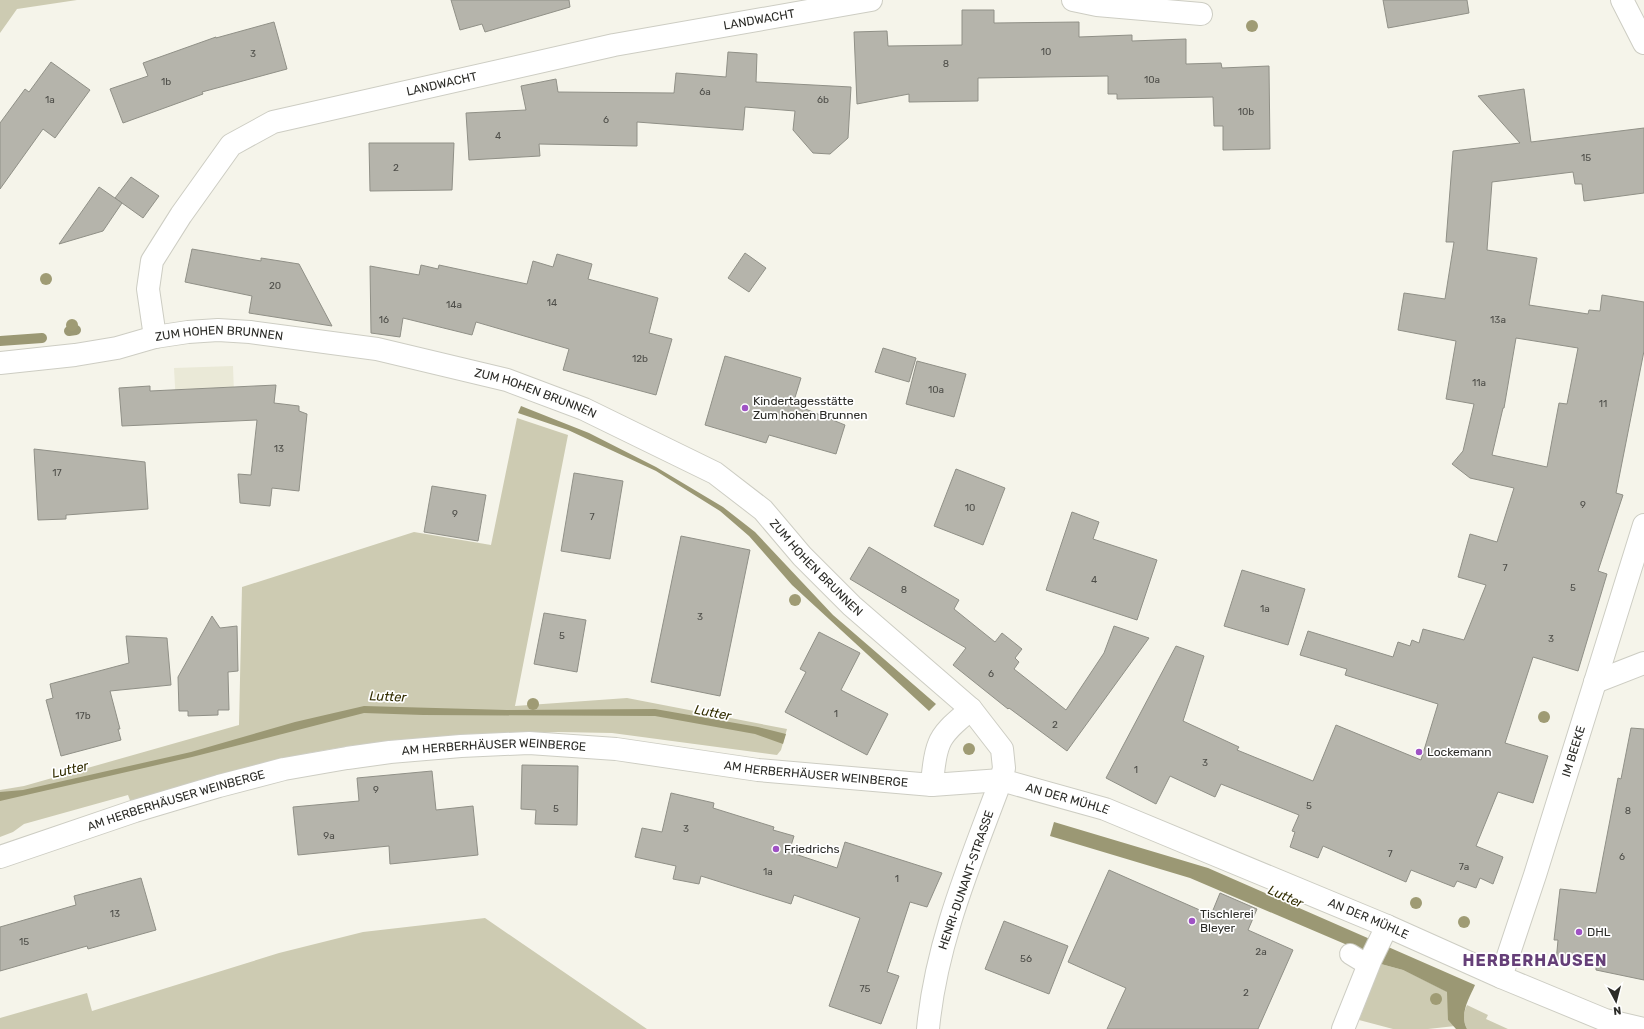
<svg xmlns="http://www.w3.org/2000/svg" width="1644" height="1029" font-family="Rubik,sans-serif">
  <rect width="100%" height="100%" fill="#f5f4ea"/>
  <path fill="#eae9d7" d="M 233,366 L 235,421 L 177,423 L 174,368 Z"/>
  <g fill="#cdcbb2">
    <path d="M 0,0 L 77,0 L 17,9 L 0,33 Z"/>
    <path d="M 517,418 L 568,435 L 515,706 L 627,698 L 787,729 L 781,750 L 777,755 L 612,733 L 558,732 L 421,738 L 349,746 L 309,753 L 272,761 L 131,803 L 128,795 L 24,824 L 13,832 L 0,837 L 0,790 L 24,786 L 239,725 L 242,587 L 414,532 L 491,545 Z"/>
    <path d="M 485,918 L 647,1029 L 0,1029 L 0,1018 L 87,993 L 92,1011 L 279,953 L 363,932 Z"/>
    <path d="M 1381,964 L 1403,970 L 1448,992 L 1448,1020 L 1455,1026 L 1428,1029 L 1393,1029 L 1359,1020 Z"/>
    <path d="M 1467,1005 L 1488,1015 L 1486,1019 L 1508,1029 L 1467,1029 C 1463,1021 1463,1013 1467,1005 Z"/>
  </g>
  <g fill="#9b9874">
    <path d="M 521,406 L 589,433 L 656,467 L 723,507 L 755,532 L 833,615 L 936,704 L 929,711 L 792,585 L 749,536 L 720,511 L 656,471 L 568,430 L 518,413 Z"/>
    <path d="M 364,706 L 507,710 L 655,709 L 758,727 L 786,734 L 783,744 L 755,734 L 655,716 L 423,715 L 364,713 L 192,757 L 0,801 L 0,792 L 23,790 L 191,752 L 295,722 Z"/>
    <path d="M 1054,822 L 1208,868 L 1475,985 C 1469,999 1459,1014 1467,1029 L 1456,1029 L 1448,1020 L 1447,992 L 1403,970 L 1381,964 L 1359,950 L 1190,878 L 1050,836 Z"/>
  </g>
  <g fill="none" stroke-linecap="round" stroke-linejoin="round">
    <g stroke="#9b9874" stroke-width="10">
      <path d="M 69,331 L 76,330"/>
      <path d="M 0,341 L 42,338"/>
    </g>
  </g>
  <g fill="#b5b4ab" stroke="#909087" fill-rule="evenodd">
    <path d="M 451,0 L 569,0 L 570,7 L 485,32 L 482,24 L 460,30 Z"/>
    <path d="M 1383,0 L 1467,0 L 1469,13 L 1388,28 Z"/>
    <path d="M 962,10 L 994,10 L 994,23 L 1079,22 L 1079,37 L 1132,35 L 1132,41 L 1186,39 L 1186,64 L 1221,63 L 1222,68 L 1269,66 L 1270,149 L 1223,150 L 1223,126 L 1214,126 L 1213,97 L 1117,99 L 1117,94 L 1108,94 L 1108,76 L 978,78 L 978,101 L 909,102 L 909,94 L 857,104 L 854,32 L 887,31 L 888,46 L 962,45 Z"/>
    <path d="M 274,22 L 287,69 L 202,92 L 203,94 L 123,123 L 110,89 L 148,76 L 143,63 L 216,37 L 216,38 Z"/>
    <path d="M 728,52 L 757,54 L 756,82 L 851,87 L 848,138 L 830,154 L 813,153 L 793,130 L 795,111 L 745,107 L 743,130 L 637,122 L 637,146 L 539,144 L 540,156 L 469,160 L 466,113 L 526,110 L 521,86 L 556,79 L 558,92 L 674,93 L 676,73 L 726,77 Z"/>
    <path d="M 51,62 L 90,90 L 55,138 L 43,129 L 0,189 L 0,123 L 25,89 L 29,92 Z"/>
    <path d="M 1524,89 L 1531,142 L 1644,128 L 1644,193 L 1584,201 L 1582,184 L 1575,184 L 1573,172 L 1492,182 L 1487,250 L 1537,258 L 1529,305 L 1588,314 L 1589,310 L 1600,311 L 1602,295 L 1644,302 L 1644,351 L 1616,493 L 1623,495 L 1598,571 L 1607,574 L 1578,671 L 1533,657 L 1505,743 L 1548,756 L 1533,803 L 1498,792 L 1476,846 L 1503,857 L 1493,884 L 1480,878 L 1476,888 L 1457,881 L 1454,887 L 1411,870 L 1406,882 L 1323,846 L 1318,858 L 1290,847 L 1295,832 L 1292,831 L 1299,815 L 1221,784 L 1215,797 L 1170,776 L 1156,804 L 1106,778 L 1176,646 L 1204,656 L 1183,721 L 1239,747 L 1237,750 L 1313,781 L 1336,725 L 1421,760 L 1438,704 L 1345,675 L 1347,669 L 1300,655 L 1308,631 L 1393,657 L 1398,642 L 1410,646 L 1412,640 L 1419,643 L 1423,629 L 1464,640 L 1486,585 L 1458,577 L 1470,534 L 1497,542 L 1514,488 L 1470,478 L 1452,464 L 1463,451 L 1474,404 L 1446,399 L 1456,341 L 1398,330 L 1404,293 L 1445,299 L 1454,242 L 1446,242 L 1453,151 L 1520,143 L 1478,96 ZM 1516,338 L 1578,348 L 1567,404 L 1559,403 L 1547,467 L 1492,455 L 1503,408 L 1504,408 Z"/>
    <path d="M 369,143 L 454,143 L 452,190 L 370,191 Z"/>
    <path d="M 131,177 L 159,196 L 143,218 L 115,198 Z"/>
    <path d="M 99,187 L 122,203 L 103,231 L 59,244 Z"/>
    <path d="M 192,249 L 261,261 L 261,258 L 299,264 L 332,326 L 249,313 L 252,296 L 185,282 Z"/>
    <path d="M 745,253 L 766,268 L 749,292 L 728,278 Z"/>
    <path d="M 557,254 L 592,264 L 588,279 L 658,298 L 649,333 L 672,339 L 656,395 L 563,370 L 569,349 L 476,322 L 472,335 L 403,318 L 400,337 L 371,333 L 370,266 L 419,275 L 421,265 L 438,269 L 439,265 L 527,284 L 533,261 L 553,267 Z"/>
    <path d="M 883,348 L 916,358 L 909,382 L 875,372 Z"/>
    <path d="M 725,356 L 801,378 L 793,404 L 845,425 L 836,454 L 769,435 L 766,443 L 705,425 Z"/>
    <path d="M 917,361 L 966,374 L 954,417 L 906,404 Z"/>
    <path d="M 276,385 L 274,403 L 299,406 L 299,411 L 307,414 L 299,491 L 272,488 L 270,506 L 240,503 L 238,474 L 251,475 L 257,420 L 122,426 L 119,388 L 150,386 L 150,391 Z"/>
    <path d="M 34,449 L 145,462 L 148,509 L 66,515 L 66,519 L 38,520 Z"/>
    <path d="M 956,469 L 1005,488 L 983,545 L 934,526 Z"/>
    <path d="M 574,473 L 623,481 L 610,559 L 561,551 Z"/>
    <path d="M 432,486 L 486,495 L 478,541 L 424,532 Z"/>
    <path d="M 1072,512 L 1099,522 L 1093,539 L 1157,560 L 1137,620 L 1046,590 Z"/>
    <path d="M 681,536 L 750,550 L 720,696 L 651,682 Z"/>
    <path d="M 869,547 L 959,600 L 954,609 L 995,642 L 1002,633 L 1022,649 L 1015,658 L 1019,662 L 1014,669 L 1066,710 L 1104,653 L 1114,626 L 1149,638 L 1067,751 L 1009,708 L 1008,709 L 953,665 L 966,648 L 850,579 Z"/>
    <path d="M 1242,570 L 1305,589 L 1288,645 L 1224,626 Z"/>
    <path d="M 544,613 L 586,620 L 577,672 L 534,664 Z"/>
    <path d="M 212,616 L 220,628 L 237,626 L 238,671 L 228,672 L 229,710 L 218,710 L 218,715 L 188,716 L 188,711 L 179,711 L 178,677 Z"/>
    <path d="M 819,632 L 860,653 L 841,690 L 888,714 L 867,755 L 785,712 L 806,672 L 800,669 Z"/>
    <path d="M 126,636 L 167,638 L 171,685 L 110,691 L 120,729 L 118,729 L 121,740 L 61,756 L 46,700 L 53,698 L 50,684 L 129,663 Z"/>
    <path d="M 1631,728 L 1644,729 L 1644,980 L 1596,970 L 1596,966 L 1556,962 L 1558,940 L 1554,940 L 1560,889 L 1596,893 L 1618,778 L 1621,779 Z"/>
    <path d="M 522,765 L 578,766 L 577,825 L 535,824 L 536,810 L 521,809 Z"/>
    <path d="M 432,771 L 436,810 L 473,806 L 478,855 L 390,864 L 389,846 L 298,855 L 293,807 L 359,801 L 357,778 Z"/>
    <path d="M 671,793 L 714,803 L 713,808 L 774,827 L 773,830 L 794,836 L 789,852 L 837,868 L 845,842 L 942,873 L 927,907 L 910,902 L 887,972 L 899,976 L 881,1024 L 829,1006 L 860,918 L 794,895 L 791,904 L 701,876 L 699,884 L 673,879 L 676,866 L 635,857 L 642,828 L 662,832 Z"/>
    <path d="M 1109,870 L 1211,915 L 1220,893 L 1257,909 L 1248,930 L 1293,950 L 1258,1029 L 1107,1029 L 1126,988 L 1068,962 Z"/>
    <path d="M 141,878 L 156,930 L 88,949 L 87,946 L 0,971 L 0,927 L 76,905 L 74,896 Z"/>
    <path d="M 1004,921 L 1068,946 L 1049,994 L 985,969 Z"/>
  </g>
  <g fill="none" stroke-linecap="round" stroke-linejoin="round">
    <defs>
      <path id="service" d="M 1350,954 L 1368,965"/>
      <g id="minor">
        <path d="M 1073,0 L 1097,5 L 1201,14"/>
        <path d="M 1622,0 L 1644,43"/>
        <path id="s1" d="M 155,337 L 148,289 L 152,261 L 181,215 L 231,145 L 273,122 L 614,45 L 871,0"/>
        <path id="s2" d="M 0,363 L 75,355 L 117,348 L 155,337 L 188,332 L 218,330 L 250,332 L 377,349 L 507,380 L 584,409 L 715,473 L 763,510 L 802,556 L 852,606 L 971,709 L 1002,749 L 1004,768 L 1001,780 C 971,861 936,942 928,1029"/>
        <path d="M 1595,682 L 1644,663"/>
        <path d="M 932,785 C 933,772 934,756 939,744 C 944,730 960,719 971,709"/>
        <path id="s3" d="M 0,857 L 135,811 L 219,786 L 284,769 L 347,758 L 390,752 L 461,746 L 529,743 L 616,749 L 758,770 L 932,785 L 1001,780 L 1105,809 L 1387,926 L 1501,977 L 1535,875 L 1644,525"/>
        <path d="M 1343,1029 L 1371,959 L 1387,926"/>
      </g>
      <path id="tertiary" d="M 1501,977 L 1605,1020 L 1644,1029"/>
    </defs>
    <use href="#service" stroke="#cdcdc3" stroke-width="22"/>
    <use href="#minor" stroke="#cdcdc3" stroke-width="24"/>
    <use href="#tertiary" stroke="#cdcdc3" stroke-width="24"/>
    <use href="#service" stroke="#fff" stroke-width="20"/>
    <use href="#minor" stroke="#fff" stroke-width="22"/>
    <use href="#tertiary" stroke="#fff" stroke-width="22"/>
  </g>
  <g fill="#9f9b74">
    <circle cx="1252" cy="26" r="6"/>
    <circle cx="46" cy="279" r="6"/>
    <circle cx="72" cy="325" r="6"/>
    <circle cx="795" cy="600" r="6"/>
    <circle cx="533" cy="704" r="6"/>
    <circle cx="1544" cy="717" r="6"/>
    <circle cx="969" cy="749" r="6"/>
    <circle cx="1416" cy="903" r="6"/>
    <circle cx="1464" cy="922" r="6"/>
    <circle cx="1436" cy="999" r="6"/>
  </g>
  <g fill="#9f52c4" stroke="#fff" stroke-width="1.5">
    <circle cx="745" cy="408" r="4"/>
    <circle cx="1419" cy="752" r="4"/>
    <circle cx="776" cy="849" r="4"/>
    <circle cx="1192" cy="921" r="4"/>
    <circle cx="1579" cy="932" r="4"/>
  </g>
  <g text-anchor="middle" stroke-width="3.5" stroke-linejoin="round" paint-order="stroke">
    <g font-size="10" fill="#4e4e49">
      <text x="1046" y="55">10</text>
      <text x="253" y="57">3</text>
      <text x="946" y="67">8</text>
      <text x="1152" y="83">10a</text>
      <text x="166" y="85">1b</text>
      <text x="705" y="95">6a</text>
      <text x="50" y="103">1a</text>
      <text x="823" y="103">6b</text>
      <text x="1246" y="115">10b</text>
      <text x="606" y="123">6</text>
      <text x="498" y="139">4</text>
      <text x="1586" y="161">15</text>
      <text x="396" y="171">2</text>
      <text x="275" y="289">20</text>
      <text x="552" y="306">14</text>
      <text x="454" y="308">14a</text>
      <text x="384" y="323">16</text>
      <text x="1498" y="323">13a</text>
      <text x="640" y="362">12b</text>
      <text x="1479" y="386">11a</text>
      <text x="936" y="393">10a</text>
      <text x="1603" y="407">11</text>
      <text x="279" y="452">13</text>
      <text x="57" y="476">17</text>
      <text x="1583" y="508">9</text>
      <text x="970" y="511">10</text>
      <text x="455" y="517">9</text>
      <text x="592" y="520">7</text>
      <text x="1505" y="571">7</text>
      <text x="1094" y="583">4</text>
      <text x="1573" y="591">5</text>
      <text x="904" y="593">8</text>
      <text x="1265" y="612">1a</text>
      <text x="700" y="620">3</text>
      <text x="562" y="639">5</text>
      <text x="1551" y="642">3</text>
      <text x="991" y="677">6</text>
      <text x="836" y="717">1</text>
      <text x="83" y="719">17b</text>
      <text x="1055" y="728">2</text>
      <text x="1205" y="766">3</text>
      <text x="1136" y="773">1</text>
      <text x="376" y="793">9</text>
      <text x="1309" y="809">5</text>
      <text x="556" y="812">5</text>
      <text x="1628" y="814">8</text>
      <text x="686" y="832">3</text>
      <text x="329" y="839">9a</text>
      <text x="1390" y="857">7</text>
      <text x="1622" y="860">6</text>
      <text x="1464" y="870">7a</text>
      <text x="768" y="875">1a</text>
      <text x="897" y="882">1</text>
      <text x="115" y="917">13</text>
      <text x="24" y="945">15</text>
      <text x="1261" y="955">2a</text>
      <text x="1026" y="962">56</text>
      <text x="865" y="992">75</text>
      <text x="1246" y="996">2</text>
    </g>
    <g font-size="12" fill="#2c2c28" stroke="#fff">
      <text dy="4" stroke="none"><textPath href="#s1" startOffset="762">LANDWACHT</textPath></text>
      <text dy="4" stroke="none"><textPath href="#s1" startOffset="438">LANDWACHT</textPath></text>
      <text dy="4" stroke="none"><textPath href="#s2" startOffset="222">ZUM HOHEN BRUNNEN</textPath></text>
      <text dy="4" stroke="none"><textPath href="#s2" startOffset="546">ZUM HOHEN BRUNNEN</textPath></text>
      <text dy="4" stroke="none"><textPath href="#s2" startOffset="882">ZUM HOHEN BRUNNEN</textPath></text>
      <text dy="4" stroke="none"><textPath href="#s3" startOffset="509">AM HERBERHÄUSER WEINBERGE</textPath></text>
      <text dy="4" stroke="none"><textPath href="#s3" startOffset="1794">IM BEEKE</textPath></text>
      <text dy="4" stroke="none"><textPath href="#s3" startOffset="833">AM HERBERHÄUSER WEINBERGE</textPath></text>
      <text dy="4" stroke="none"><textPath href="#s3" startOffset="1088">AN DER MÜHLE</textPath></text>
      <text dy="4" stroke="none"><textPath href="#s3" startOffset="185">AM HERBERHÄUSER WEINBERGE</textPath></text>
      <text transform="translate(966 880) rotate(-71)" y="4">HENRI-DUNANT-STRASSE</text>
      <text dy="4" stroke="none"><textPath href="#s3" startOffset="1412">AN DER MÜHLE</textPath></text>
    </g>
    <g font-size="12" fill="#2c2c28" stroke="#fff" text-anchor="start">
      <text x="753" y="405">Kindertagesstätte<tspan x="753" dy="14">Zum hohen Brunnen</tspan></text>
      <text x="1427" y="756">Lockemann</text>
      <text x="784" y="853">Friedrichs</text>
      <text x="1200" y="918">Tischlerei<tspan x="1200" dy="14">Bleyer</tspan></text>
      <text x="1587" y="936">DHL</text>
    </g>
    <g font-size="13" font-style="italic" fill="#322d00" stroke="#fff">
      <text transform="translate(388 696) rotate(2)" y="5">Lutter</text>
      <text transform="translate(713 712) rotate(11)" y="5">Lutter</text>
      <text transform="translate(70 769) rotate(-13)" y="5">Lutter</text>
      <text transform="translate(1286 896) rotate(24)" y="5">Lutter</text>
    </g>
    <g font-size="16" font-weight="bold" letter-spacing="1" fill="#653f78" stroke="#fff">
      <text x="1535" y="966">HERBERHAUSEN</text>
    </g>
  </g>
  <g transform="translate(1616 1001) rotate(173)" stroke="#ffffff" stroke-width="3" paint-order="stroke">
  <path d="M0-3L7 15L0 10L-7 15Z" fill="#2c2c28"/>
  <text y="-6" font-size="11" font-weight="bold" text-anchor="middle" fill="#2c2c28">N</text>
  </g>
</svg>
